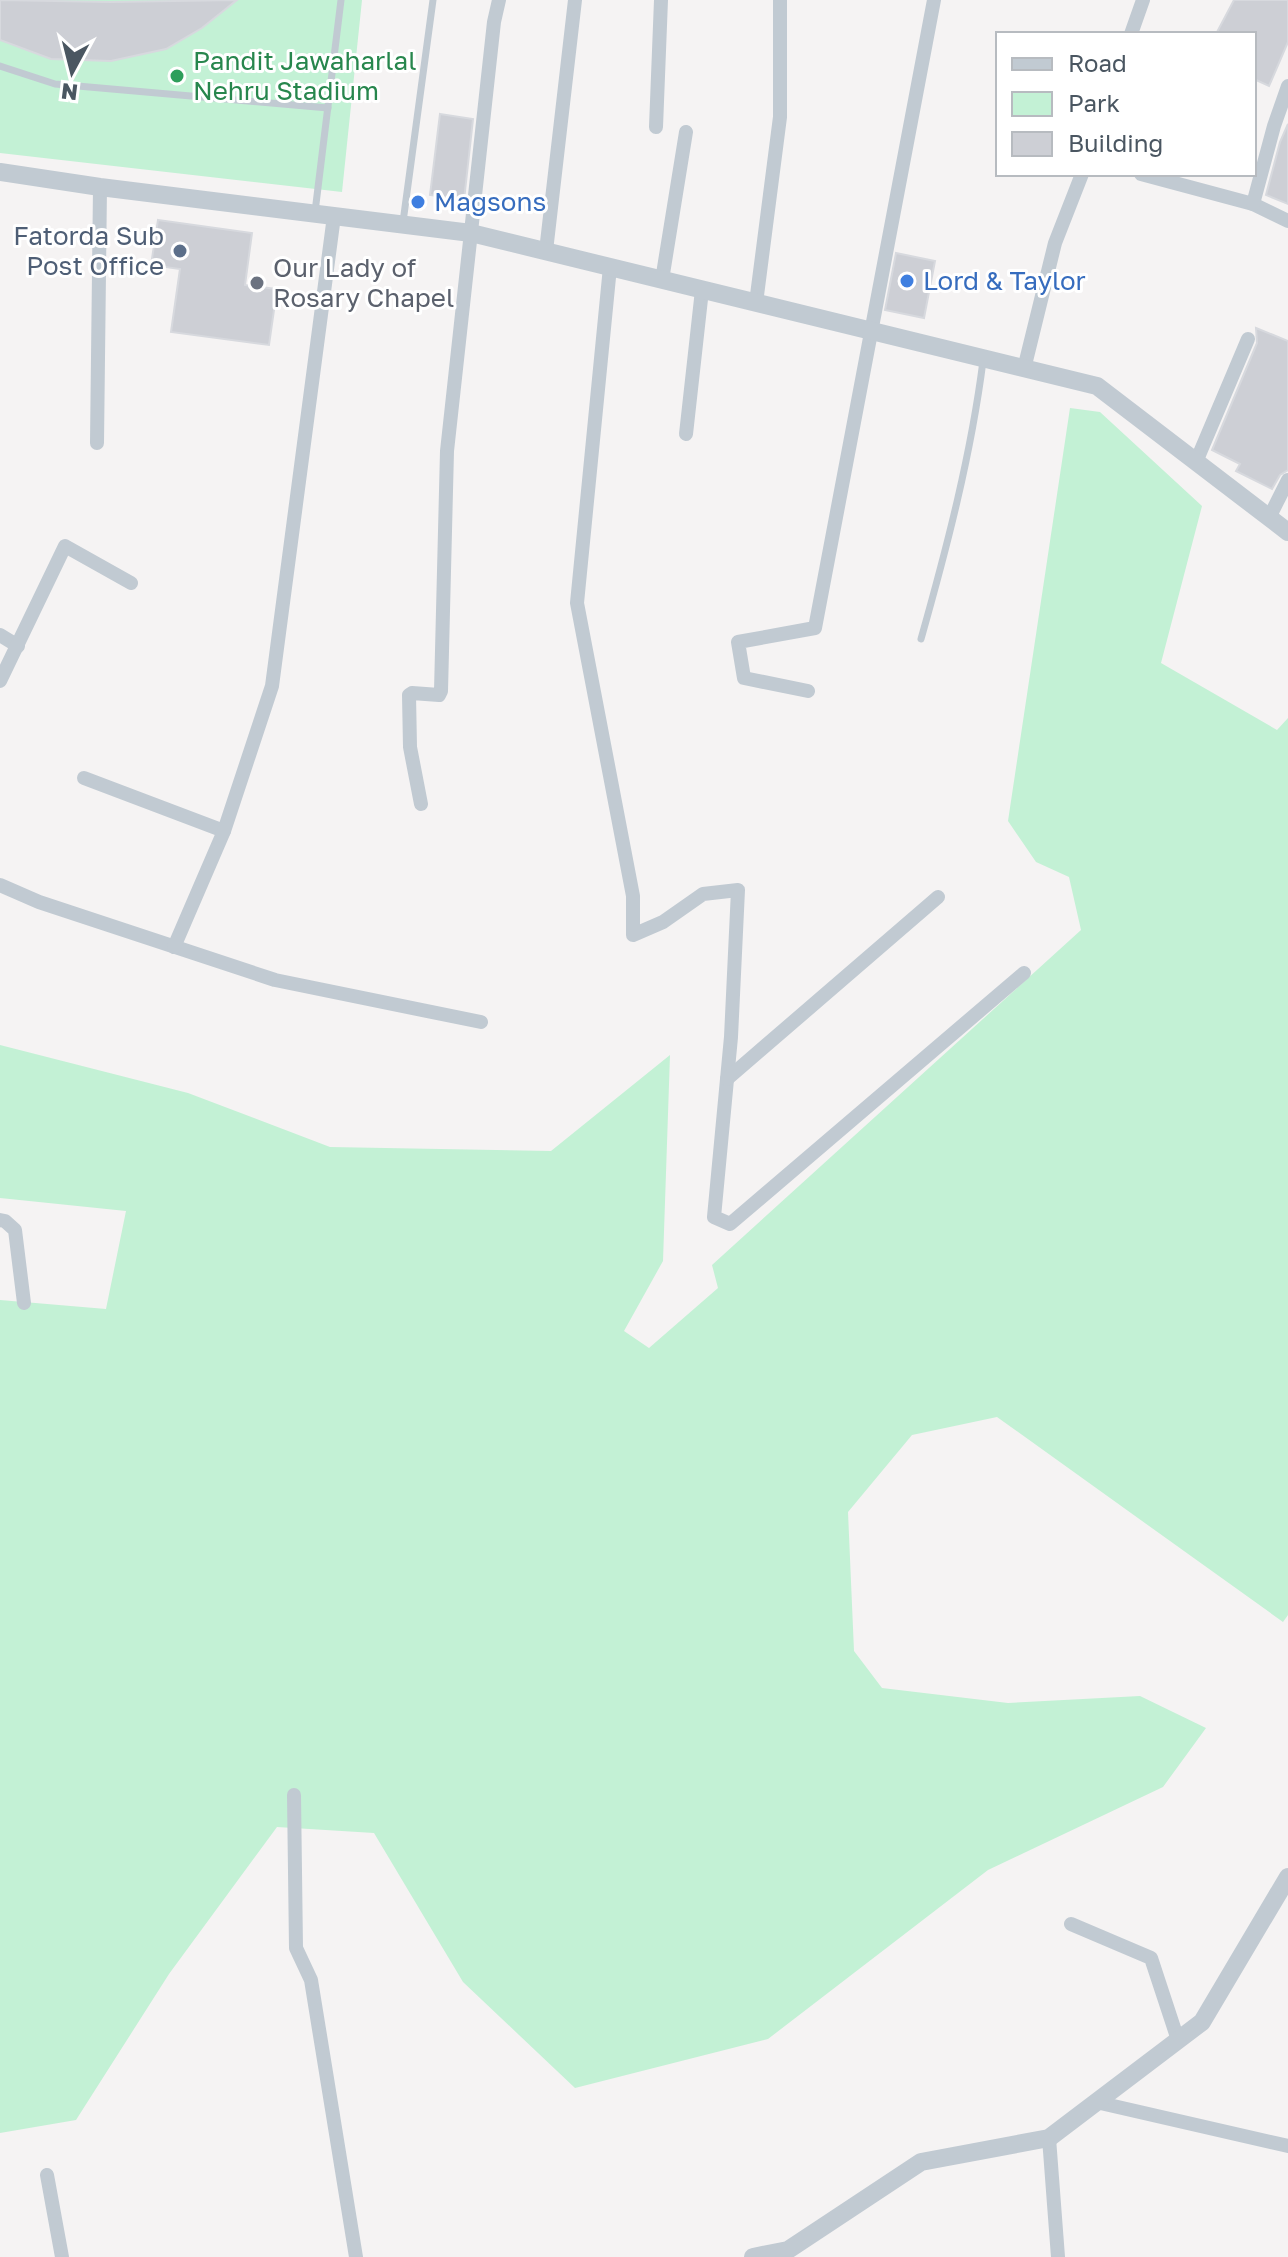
<svg xmlns="http://www.w3.org/2000/svg" width="1288" height="2257" font-family="'Golos Text',sans-serif">
  <rect width="100%" height="100%" fill="#f5f3f3"/>
  <g fill="#c3f1d5">
    <path d="M 0,0 L 362,0 L 342,192 L 0,153 Z"/>
    <path d="M 1070,408 L 1100,412 L 1202,506 L 1161,663 L 1277,730 L 1288,718 L 1288,1615 L 1283,1622 L 997,1417 L 912,1435 L 848,1512 L 854,1651 L 882,1688 L 1008,1703 L 1140,1696 L 1206,1728 L 1163,1787 L 988,1870 L 768,2039 L 575,2088 L 463,1982 L 374,1833 L 277,1827 L 169,1974 L 76,2120 L 0,2133 L 0,1300 L 106,1309 L 126,1211 L 0,1198 L 0,1045 L 188,1093 L 330,1147 L 551,1151 L 670,1055 L 663,1261 L 624,1331 L 649,1348 L 718,1288 L 712,1265 L 1081,930 L 1069,877 L 1036,862 L 1008,821 Z"/>
  </g>
  <g fill="#cdcfd5" stroke="#d7d9de" stroke-width="2">
    <path d="M 0,0 L 110,2 L 237,0 L 202,28 L 166,49 L 111,61 L 51,59 L 0,40 Z"/>
    <path d="M 1234,0 L 1288,0 L 1288,42 L 1269,86 L 1254,79 L 1254,34 L 1216,34 Z"/>
    <path d="M 440,114 L 473,119 L 464,200 L 430,195 Z"/>
    <path d="M 1288,124 L 1288,204 L 1266,195 L 1280,142 Z"/>
    <path d="M 158,220 L 252,233 L 245,285 L 277,289 L 269,345 L 171,332 L 180,269 L 151,265 Z"/>
    <path d="M 896,253 L 935,261 L 924,318 L 885,310 Z"/>
    <path d="M 1256,328 L 1288,341 L 1288,470 L 1280,475 L 1272,489 L 1236,471 L 1240,464 L 1212,450 L 1257,343 Z"/>
  </g>
  <g fill="none" stroke-linecap="round" stroke-linejoin="round">
    <g stroke="#c1cad2" stroke-width="7">
      <path d="M 0,66 L 55,84 L 328,108"/>
      <path d="M 315,212 L 341,0"/>
      <path d="M 403,222 L 433,0"/>
      <path d="M 921,639 C 947,547 971,455 983,361"/>
    </g>
    <g stroke="#c1cad2" stroke-width="14">
      <path d="M 1131,34 L 1143,0"/>
      <path d="M 656,127 L 661,0"/>
      <path d="M 1141,174 L 1253,204 L 1288,221"/>
      <path d="M 1253,204 L 1274,126 L 1288,86"/>
      <path d="M 546,251 L 575,0"/>
      <path d="M 610,267 L 577,603 L 633,896 L 633,935 L 663,922 L 703,894 L 738,890 L 731,1037 L 714,1217 L 730,1224 L 1024,973"/>
      <path d="M 662,280 L 686,132"/>
      <path d="M 756,303 L 780,117 L 780,0"/>
      <path d="M 1024,369 L 1055,243 L 1082,174"/>
      <path d="M 686,434 L 702,290"/>
      <path d="M 97,443 L 100,187"/>
      <path d="M 1196,462 L 1248,339"/>
      <path d="M 1269,518 L 1288,480"/>
      <path d="M 0,635 L 18,646"/>
      <path d="M 0,681 L 65,546 L 131,583"/>
      <path d="M 808,691 L 744,678 L 738,642 L 815,628 L 934,0"/>
      <path d="M 84,778 L 224,831"/>
      <path d="M 421,804 L 410,747 L 409,695 L 412,693 L 439,695 L 441,691 L 447,451 L 494,22 L 499,0"/>
      <path d="M 0,885 L 39,902 L 275,980 L 481,1022"/>
      <path d="M 174,947 L 224,831 L 272,686 L 334,216"/>
      <path d="M 727,1079 L 938,897"/>
      <path d="M 0,1220 L 5,1221 L 15,1230 L 24,1303"/>
      <path d="M 294,1795 L 296,1948 L 311,1980 L 356,2257"/>
      <path d="M 1071,1924 L 1151,1958 L 1178,2040"/>
      <path d="M 1096,2102 L 1288,2146"/>
      <path d="M 1049,2138 L 1058,2257"/>
      <path d="M 47,2175 L 62,2257"/>
    </g>
    <g stroke="#c1cad2" stroke-width="18">
      <path d="M 0,172 L 100,187 L 471,233 L 1097,386 L 1288,532"/>
      <path d="M 753,2257 L 788,2250 L 921,2162 L 1049,2138 L 1202,2022 L 1288,1877"/>
    </g>
  </g>
  <circle fill="#2e9e5b" stroke="#fff" stroke-width="3" cx="177" cy="76" r="8"/>
  <g fill="#3f7fe0" stroke="#fff" stroke-width="3">
    <circle cx="418" cy="202" r="8"/>
    <circle cx="907" cy="281" r="8"/>
  </g>
  <circle fill="#5c6f8a" stroke="#fff" stroke-width="3" cx="180" cy="251" r="8"/>
  <circle fill="#6b7280" stroke="#fff" stroke-width="3" cx="257" cy="283" r="8"/>
  <g text-anchor="middle" stroke-width="6" stroke-linejoin="round" paint-order="stroke">
    <g font-size="26" fill="#27864d" stroke="#fff" text-anchor="start">
      <text x="193" y="70">Pandit Jawaharlal<tspan x="193" dy="30">Nehru Stadium</tspan></text>
    </g>
    <g font-size="26" fill="#366cbe" stroke="#fff" text-anchor="start">
      <text x="434" y="211">Magsons</text>
      <text x="923" y="290">Lord &amp; Taylor</text>
    </g>
    <g font-size="26" fill="#4e5e75" stroke="#fff" text-anchor="end">
      <text x="164" y="245">Fatorda Sub<tspan x="164" dy="30">Post Office</tspan></text>
    </g>
    <g font-size="26" fill="#5b616d" stroke="#fff" text-anchor="start">
      <text x="273" y="277">Our Lady of<tspan x="273" dy="30">Rosary Chapel</tspan></text>
    </g>
  </g>
  <rect x="996" y="32" width="260" height="144" fill="#ffffff" stroke="#b7bbc0" stroke-width="2"/>
  <rect x="1012" y="58" width="40" height="12" fill="#c1cad2" stroke="#b7bbc0" stroke-width="2"/>
  <text x="1068" y="72" font-size="24" fill="#4a5661">Road</text>
  <rect x="1012" y="92" width="40" height="24" fill="#c3f1d5" stroke="#b7bbc0" stroke-width="2"/>
  <text x="1068" y="112" font-size="24" fill="#4a5661">Park</text>
  <rect x="1012" y="132" width="40" height="24" fill="#cdcfd5" stroke="#b7bbc0" stroke-width="2"/>
  <text x="1068" y="152" font-size="24" fill="#4a5661">Building</text>
  <g transform="translate(72 72) rotate(187)" stroke="#ffffff" stroke-width="6" paint-order="stroke">
  <path d="M0-6L14 30L0 20L-14 30Z" fill="#4a5661"/>
  <text y="-12" font-size="22" font-weight="bold" text-anchor="middle" fill="#4a5661">N</text>
  </g>
</svg>
